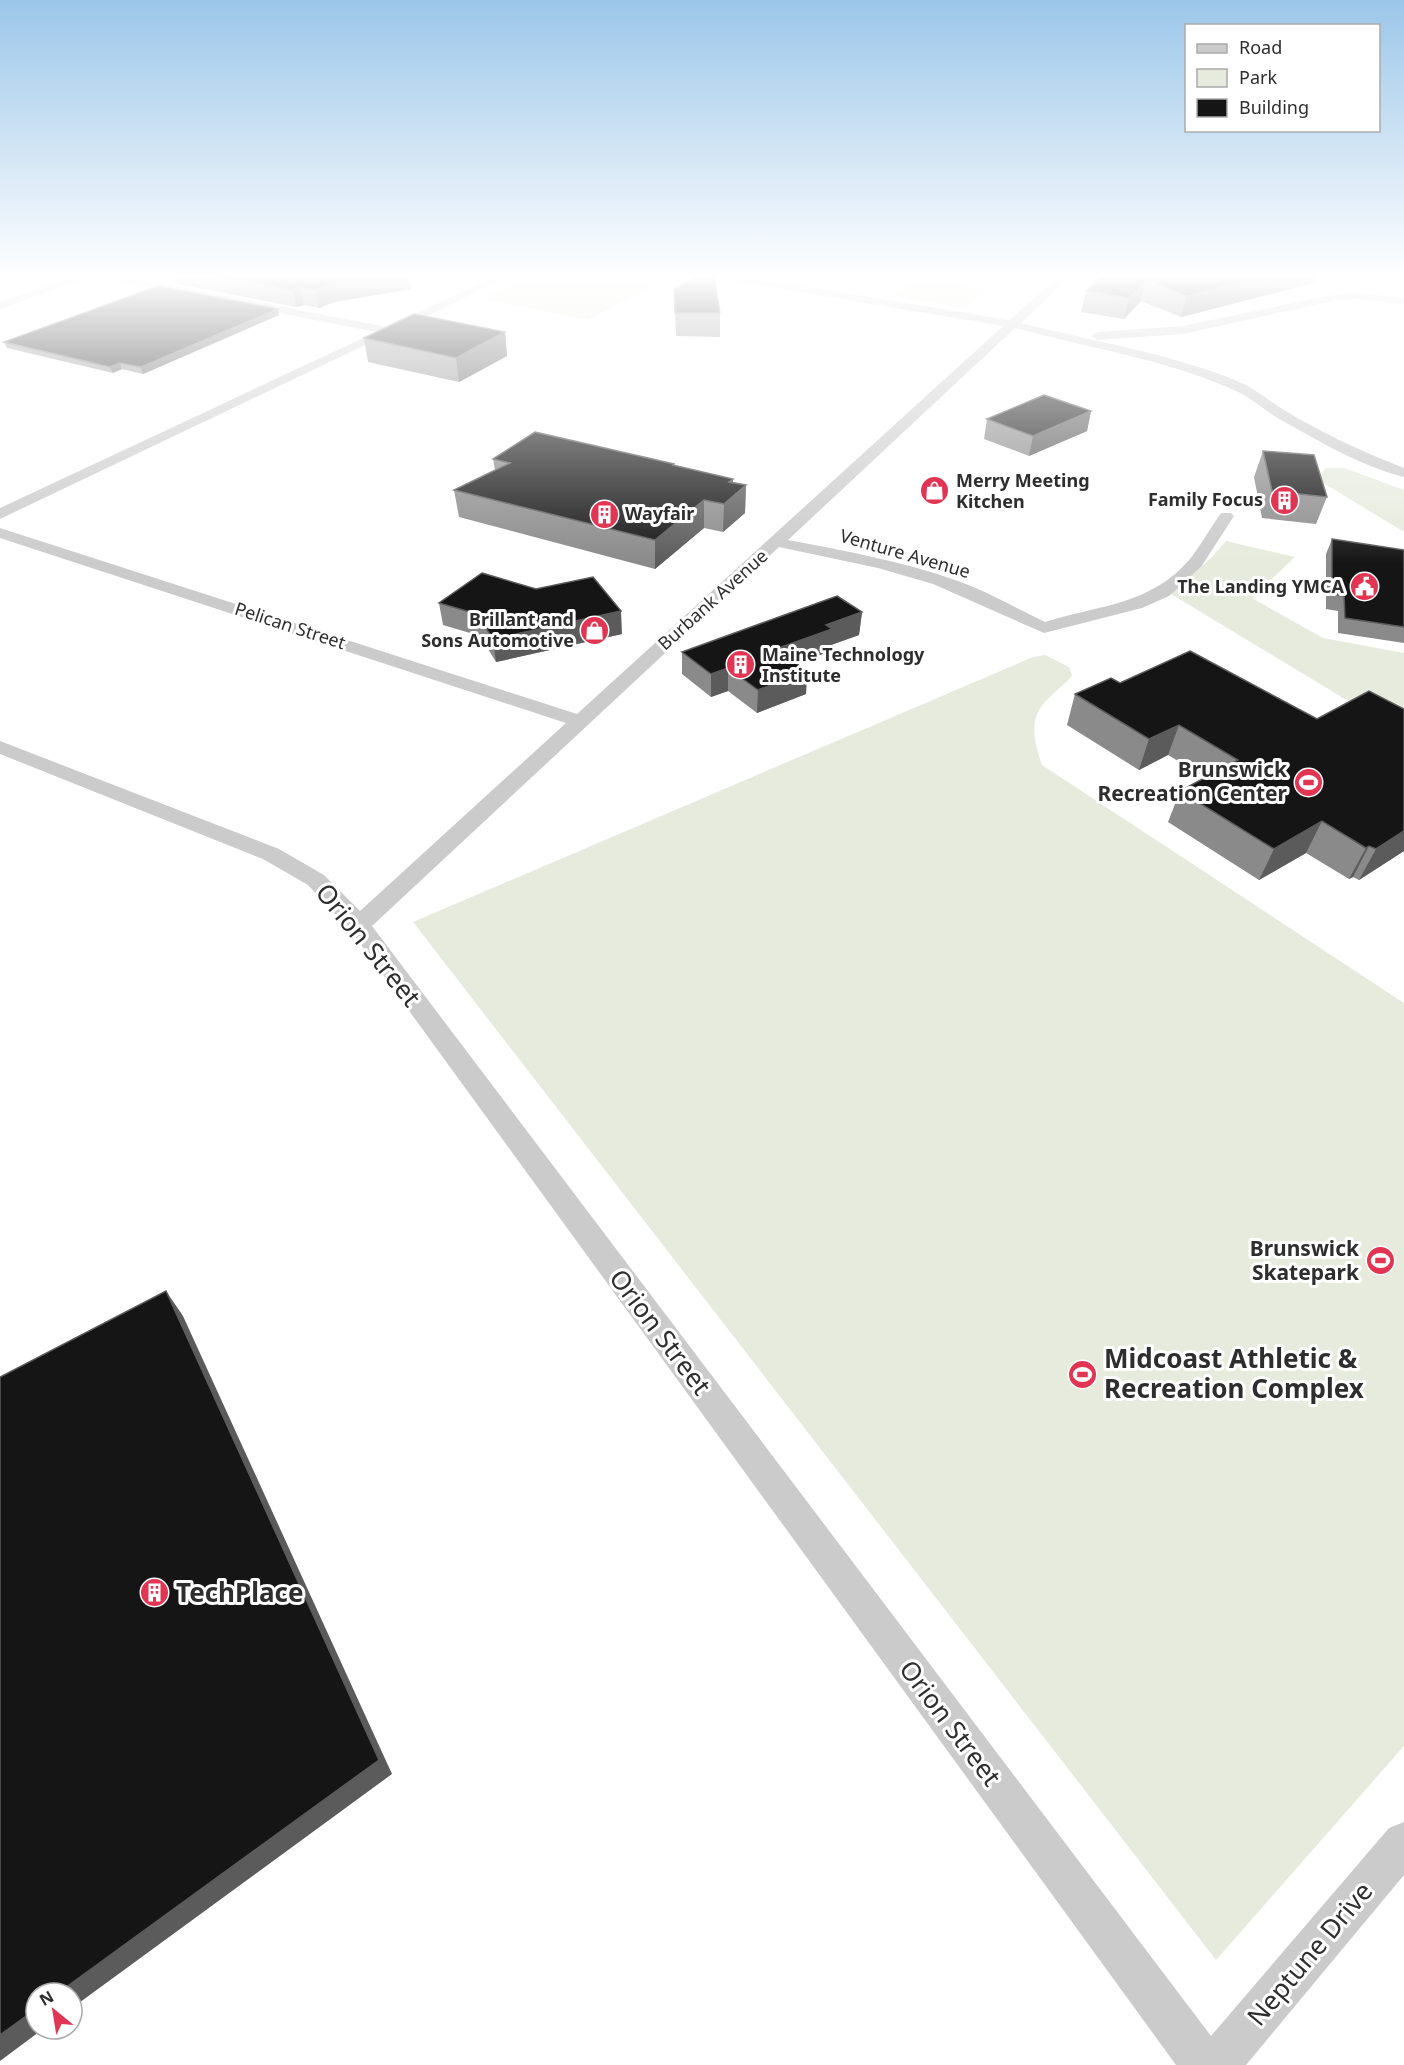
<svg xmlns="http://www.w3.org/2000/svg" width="1404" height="2065" font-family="'Noto Sans',sans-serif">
  <rect width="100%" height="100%" fill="#fff"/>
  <g fill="#e6ebdd">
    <path d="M 534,275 L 672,275 L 589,320 L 482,299 Z"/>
    <path d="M 917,278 L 987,289 L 965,308 L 893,296 Z"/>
    <path d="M 1326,468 L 1344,468 L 1404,490 L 1404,532 L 1320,481 L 1321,474 Z"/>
    <path d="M 1226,541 L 1295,557 L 1252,598 L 1323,638 L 1404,653 L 1404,724 L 1345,699 L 1171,594 L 1210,559 Z"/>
    <path d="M 1045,655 L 1069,667 L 1072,676 C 1062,687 1046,698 1039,710 C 1030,726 1036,749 1042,765 L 1404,1003 L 1404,1746 L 1216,1960 L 413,922 L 1033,657 Z"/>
  </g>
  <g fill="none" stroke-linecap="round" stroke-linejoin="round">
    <g fill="#cbcbcb" fill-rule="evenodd">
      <path d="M 81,275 L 95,275 L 0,309 L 0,302 Z"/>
      <path d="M 97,275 L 117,275 L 387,327 L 499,275 L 512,275 L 0,519 L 0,508 L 376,332 L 102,278 Z"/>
      <path d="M 712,275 L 734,275 L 1010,320 L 1060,275 L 1071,275 L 1021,323 C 1095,342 1171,353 1242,383 C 1257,390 1270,402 1284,410 C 1322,433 1363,452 1404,468 L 1404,477 C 1360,466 1315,439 1276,417 C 1262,408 1250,397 1234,390 C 1164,359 1088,348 1015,328 L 788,540 C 845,551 903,561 958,581 C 988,592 1016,608 1045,622 C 1099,605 1151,605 1190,559 C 1202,544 1210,528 1221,513 L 1231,513 L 1234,516 L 1201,567 L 1169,596 L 1142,608 L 1044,633 L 933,584 L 878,568 L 779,547 L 372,926 L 1211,2036 L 1389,1828 L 1404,1822 L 1404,1875 L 1246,2065 L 1176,2065 L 351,931 L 308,885 L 263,859 L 0,754 L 0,741 L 279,849 L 324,875 L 360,911 L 566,723 L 0,538 L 0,528 L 577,714 L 1003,326 L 717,278 Z"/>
      <path d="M 1359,293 L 1404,298 L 1404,304 L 1359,299 L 1337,300 L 1183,334 L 1097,340 L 1091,336 L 1097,332 L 1183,326 L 1337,294 Z"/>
    </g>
  </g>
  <g fill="#8a8a8a">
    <path d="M 175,275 L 409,275 L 411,289 L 334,302 L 319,308 L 304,305 L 297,307 L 178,284 Z"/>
    <path d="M 1102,275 L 1313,283 L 1181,317 L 1141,301 L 1124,319 L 1081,312 L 1086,291 Z"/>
    <path d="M 674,289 L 720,313 L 720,337 L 676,336 Z"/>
    <path d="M 279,315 L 143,374 L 122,369 L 113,373 L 7,348 L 4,342 Z"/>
    <path d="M 505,332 L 507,356 L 459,382 L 368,362 L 364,338 Z"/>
    <path d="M 1091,411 L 1087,431 L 1029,456 L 984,439 L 987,419 Z"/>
    <path d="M 1263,451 L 1327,497 L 1316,524 L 1262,518 L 1254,477 Z"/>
    <path d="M 493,459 L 733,482 L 746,485 L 745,513 L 723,532 L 704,528 L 655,569 L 459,517 L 454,490 L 495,470 Z"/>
    <path d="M 1332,539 L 1404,550 L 1404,643 L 1338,633 L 1338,611 L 1326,609 L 1326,554 Z"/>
    <path d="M 439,603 L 622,634 L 496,662 L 480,636 L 443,625 Z"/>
    <path d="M 862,612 L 859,635 L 831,645 L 830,651 L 797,664 L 807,671 L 806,694 L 757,713 L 728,691 L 711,697 L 682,674 L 682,652 Z"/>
    <path d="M 1111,678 L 1404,851 L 1359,880 L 1353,877 L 1349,879 L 1306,853 L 1259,880 L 1168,822 L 1180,791 L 1205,777 L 1168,755 L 1139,770 L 1067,725 L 1075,694 Z"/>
  </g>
  <g fill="#5b5b5b">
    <path d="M 393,275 L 409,275 L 411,289 L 334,302 L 319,308 L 315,290 L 330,284 Z"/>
    <path d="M 1273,275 L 1316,275 L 1313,283 L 1181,317 L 1187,296 Z"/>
    <path d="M 1146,280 L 1141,301 L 1124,319 L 1129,298 Z"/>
    <path d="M 300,287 L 304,305 L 297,307 L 293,290 Z"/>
    <path d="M 278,309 L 279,315 L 143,374 L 141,367 Z"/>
    <path d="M 505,332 L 507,356 L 459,382 L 456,358 Z"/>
    <path d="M 120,363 L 122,369 L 113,373 L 110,367 Z"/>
    <path d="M 1091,411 L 1087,431 L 1029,456 L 1033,436 Z"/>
    <path d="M 733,479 L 733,497 L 746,485 L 745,513 L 723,532 L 724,504 L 729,482 Z"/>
    <path d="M 704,500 L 704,528 L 655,569 L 655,540 Z"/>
    <path d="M 621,611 L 622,634 L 496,662 L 493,639 Z"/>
    <path d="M 862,612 L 859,635 L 831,645 L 830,651 L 775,672 L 776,649 L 826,625 Z"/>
    <path d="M 728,668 L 728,691 L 711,697 L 711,674 Z"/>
    <path d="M 807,671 L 806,694 L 757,713 L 758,690 Z"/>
    <path d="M 1179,725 L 1168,755 L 1139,770 L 1149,739 Z"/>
    <path d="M 1322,821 L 1306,853 L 1259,880 L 1274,849 Z"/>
    <path d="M 1404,831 L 1404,851 L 1359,880 L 1376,849 Z"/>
    <path d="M 1369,846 L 1353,877 L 1349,879 L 1366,848 Z"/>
    <path d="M 166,1291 L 183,1316 L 392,1774 L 72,2008 L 72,1993 L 58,1993 Z"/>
    <path d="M 36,2009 L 36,2029 L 43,2029 L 0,2061 L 0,2035 Z"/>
  </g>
  <g fill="#151515" stroke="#5b5b5b" stroke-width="1.5">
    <path d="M 211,275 L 393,275 L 330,284 L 315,290 L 300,287 L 293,290 Z"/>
    <path d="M 700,275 L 714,275 L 720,313 L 675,313 L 674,289 Z"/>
    <path d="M 1102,275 L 1273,275 L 1187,296 L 1146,280 L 1129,298 L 1086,291 Z"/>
    <path d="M 158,286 L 278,309 L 141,367 L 120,363 L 110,367 L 4,342 Z"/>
    <path d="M 414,314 L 505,332 L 456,358 L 364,338 Z"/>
    <path d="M 1044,395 L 1091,411 L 1033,436 L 987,419 Z"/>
    <path d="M 535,432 L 674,464 L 673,465 L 733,479 L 729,482 L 746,485 L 724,504 L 704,500 L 655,540 L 454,490 L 510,463 L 493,459 Z"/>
    <path d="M 1263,451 L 1314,455 L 1327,497 L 1272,491 Z"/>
    <path d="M 1332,539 L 1404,550 L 1404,627 L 1345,618 L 1344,596 L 1332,594 Z"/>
    <path d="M 482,573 L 536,589 L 593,577 L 621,611 L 493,639 L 477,614 L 439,603 Z"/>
    <path d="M 837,596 L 862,612 L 826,625 L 832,629 L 776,649 L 807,671 L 758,690 L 728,668 L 711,674 L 682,652 Z"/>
    <path d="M 1190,651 L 1317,719 L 1369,691 L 1404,709 L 1404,831 L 1376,849 L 1369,846 L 1366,848 L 1322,821 L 1274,849 L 1180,791 L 1238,760 L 1179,725 L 1149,739 L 1075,694 L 1111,678 L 1120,683 Z"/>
    <path d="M 166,1291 L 379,1760 L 58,1993 L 36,1993 L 36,2009 L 0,2035 L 0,1377 Z"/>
  </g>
  <linearGradient id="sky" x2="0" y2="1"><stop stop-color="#9bc6e9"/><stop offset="0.49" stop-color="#fff"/><stop offset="1" stop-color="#fff" stop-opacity="0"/></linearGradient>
  <rect width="1404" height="564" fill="url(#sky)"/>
  <defs>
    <symbol id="shop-disc" viewBox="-11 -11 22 22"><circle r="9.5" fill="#e13553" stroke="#fff"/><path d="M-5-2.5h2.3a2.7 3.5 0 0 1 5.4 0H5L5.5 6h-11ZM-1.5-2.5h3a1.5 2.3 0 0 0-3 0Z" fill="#fff"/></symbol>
    <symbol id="building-disc" viewBox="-11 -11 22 22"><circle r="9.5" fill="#e13553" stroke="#fff"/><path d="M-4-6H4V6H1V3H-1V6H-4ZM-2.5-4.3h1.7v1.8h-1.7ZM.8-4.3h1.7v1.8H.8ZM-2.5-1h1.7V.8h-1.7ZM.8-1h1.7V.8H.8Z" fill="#fff"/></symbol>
    <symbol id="civic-disc" viewBox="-11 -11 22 22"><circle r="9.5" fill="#e13553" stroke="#fff"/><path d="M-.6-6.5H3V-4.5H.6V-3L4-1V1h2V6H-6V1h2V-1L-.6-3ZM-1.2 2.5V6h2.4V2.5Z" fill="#fff"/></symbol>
    <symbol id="stadium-disc" viewBox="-11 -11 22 22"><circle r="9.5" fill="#e13553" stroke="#fff"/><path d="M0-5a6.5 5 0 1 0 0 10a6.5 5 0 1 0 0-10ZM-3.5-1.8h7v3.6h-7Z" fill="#fff"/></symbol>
  </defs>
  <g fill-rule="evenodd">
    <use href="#shop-disc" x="918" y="474" width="33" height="33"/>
    <use href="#building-disc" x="1268" y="484" width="33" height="33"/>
    <use href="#building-disc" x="588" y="498" width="33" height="33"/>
    <use href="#civic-disc" x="1348" y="570" width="33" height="33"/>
    <use href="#shop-disc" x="578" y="614" width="33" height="33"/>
    <use href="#building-disc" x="724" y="648" width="33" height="33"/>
    <use href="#stadium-disc" x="1292" y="766" width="33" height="33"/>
    <use href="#stadium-disc" x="1364" y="1244" width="33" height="33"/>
    <use href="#stadium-disc" x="1066" y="1358" width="33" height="33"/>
    <use href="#building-disc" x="138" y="1576" width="33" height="33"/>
  </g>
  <g text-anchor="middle" stroke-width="6" stroke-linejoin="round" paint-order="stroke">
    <g font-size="18" font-weight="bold" fill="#2e2e2e" stroke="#fff" text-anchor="start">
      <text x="956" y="487">Merry Meeting<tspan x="956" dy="21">Kitchen</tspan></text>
      <text x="1263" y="506" text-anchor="end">Family Focus</text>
      <text x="625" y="520">Wayfair</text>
      <text x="1344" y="593" text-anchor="end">The Landing YMCA</text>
      <text x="574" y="626" text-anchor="end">Brillant and<tspan x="574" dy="21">Sons Automotive</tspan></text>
      <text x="762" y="661">Maine Technology<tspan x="762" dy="21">Institute</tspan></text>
    </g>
    <g font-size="18" fill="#2e2e2e" stroke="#fff">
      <text transform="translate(905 554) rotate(16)" y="6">Venture Avenue</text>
      <text transform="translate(713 600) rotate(-42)" y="6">Burbank Avenue</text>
      <text transform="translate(290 626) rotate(18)" y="6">Pelican Street</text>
    </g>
    <g font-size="21" font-weight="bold" fill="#2e2e2e" stroke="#fff" text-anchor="end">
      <text x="1287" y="777">Brunswick<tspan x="1287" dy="24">Recreation Center</tspan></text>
      <text x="1359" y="1256">Brunswick<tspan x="1359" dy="24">Skatepark</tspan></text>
    </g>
    <g font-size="26" fill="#2e2e2e" stroke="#fff">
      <text transform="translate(368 945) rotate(51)" y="9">Orion Street</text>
      <text transform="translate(660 1332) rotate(53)" y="9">Orion Street</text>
      <text transform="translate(950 1723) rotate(53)" y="9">Orion Street</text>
      <text transform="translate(1310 1954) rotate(-50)" y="9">Neptune Drive</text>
    </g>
    <g font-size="26" font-weight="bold" fill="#2e2e2e" stroke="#fff" text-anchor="start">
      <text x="1104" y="1368">Midcoast Athletic &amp;<tspan x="1104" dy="30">Recreation Complex</tspan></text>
      <text x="176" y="1602">TechPlace</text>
    </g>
  </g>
  <rect x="1185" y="24" width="195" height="108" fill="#ffffff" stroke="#ababab" stroke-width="1.5"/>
  <rect x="1197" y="44" width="30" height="9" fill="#cbcbcb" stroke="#ababab" stroke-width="1.5"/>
  <text x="1239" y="54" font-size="18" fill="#2e2e2e">Road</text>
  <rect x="1197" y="69" width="30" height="18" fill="#e6ebdd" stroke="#ababab" stroke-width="1.5"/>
  <text x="1239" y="84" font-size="18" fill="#2e2e2e">Park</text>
  <rect x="1197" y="99" width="30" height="18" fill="#151515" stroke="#ababab" stroke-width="1.5"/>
  <text x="1239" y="114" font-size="18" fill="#2e2e2e">Building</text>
  <g transform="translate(54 2011) rotate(330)"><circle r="28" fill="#ffffff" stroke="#ababab" stroke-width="1.5"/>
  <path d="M0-4.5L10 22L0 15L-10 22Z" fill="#e13553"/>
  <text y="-9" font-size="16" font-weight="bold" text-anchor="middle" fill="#2e2e2e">N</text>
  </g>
</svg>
